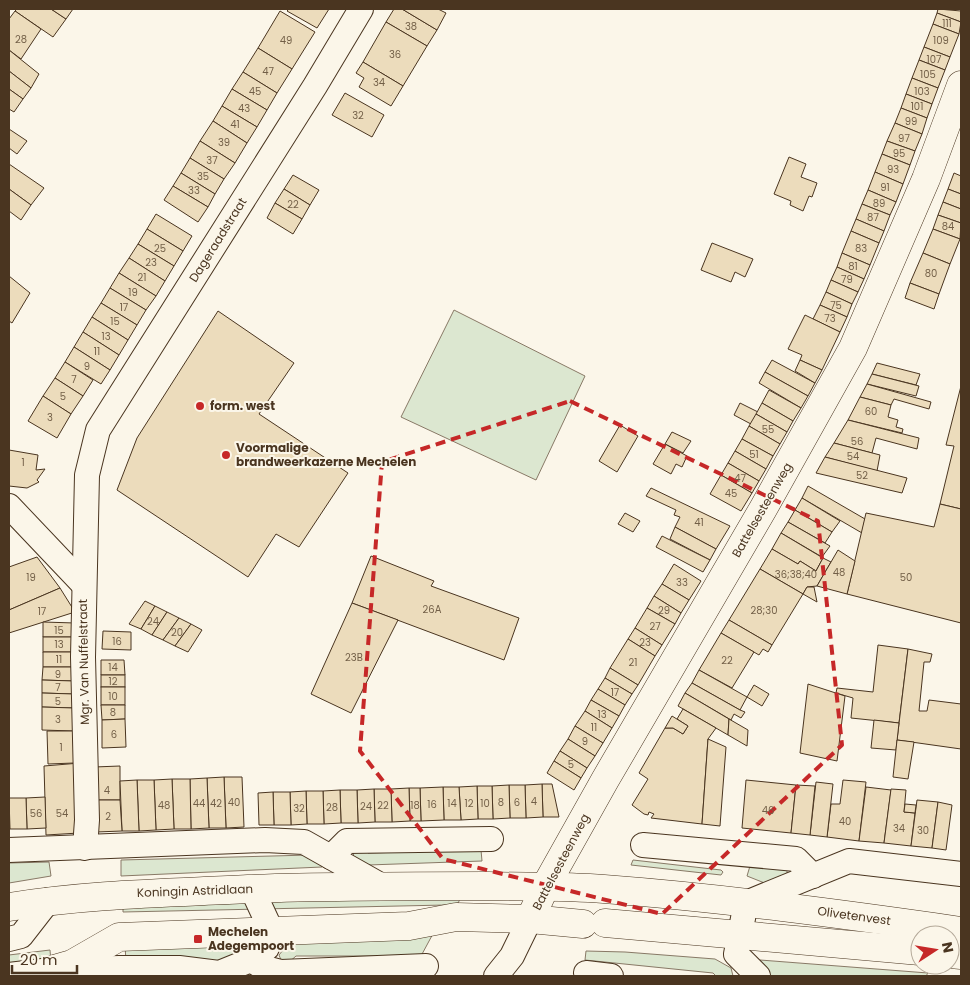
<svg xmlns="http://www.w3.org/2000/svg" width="970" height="985" font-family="Poppins,sans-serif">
  <rect width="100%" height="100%" fill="#fbf6e9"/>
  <g fill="#dce7d0" stroke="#887966">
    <path d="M 454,310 L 585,376 L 536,480 L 401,417 Z"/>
    <path d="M 360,845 L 368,853 L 481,850 L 482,861 L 368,865 L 353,857 L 354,851 Z"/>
    <path d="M 310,855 L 322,862 L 322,867 L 121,876 L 121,860 Z"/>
    <path d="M 633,860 L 721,870 L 723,872 L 721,875 L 631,865 Z"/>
    <path d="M 49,862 L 51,876 L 9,883 L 9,863 Z"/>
    <path d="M 750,866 L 787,869 L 787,877 L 772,886 L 747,876 Z"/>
    <path d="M 463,894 L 458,903 L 446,905 L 123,912 L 123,908 Z"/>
    <path d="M 435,930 L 421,956 L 296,956 L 287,964 L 281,960 L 279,955 L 288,944 Z"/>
    <path d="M 254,940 L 256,947 L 232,962 L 126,962 L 125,945 Z"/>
    <path d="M 50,950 L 51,962 L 9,968 L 9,955 Z"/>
    <path d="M 586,951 L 625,952 L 715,959 L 731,968 L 733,976 L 716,976 L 713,973 L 585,960 Z"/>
    <path d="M 760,960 L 928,973 L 926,976 L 772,976 L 758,967 Z"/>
  </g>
  <g fill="#ecdcbc" stroke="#4a3520">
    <path d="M 17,9 L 51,9 L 66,19 L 53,37 L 15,11 Z"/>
    <path d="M 51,9 L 73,9 L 66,19 Z"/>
    <path d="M 289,9 L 329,9 L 317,28 L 287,11 Z"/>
    <path d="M 394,9 L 402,9 L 437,30 L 427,46 L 386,22 Z"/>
    <path d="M 402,9 L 438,9 L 446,13 L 437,30 Z"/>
    <path d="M 938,9 L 961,11 L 961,22 L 937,13 Z"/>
    <path d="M 15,11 L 41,29 L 21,59 L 9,50 L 9,19 Z"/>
    <path d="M 280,11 L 315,32 L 292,69 L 258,48 Z"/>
    <path d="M 937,13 L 961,22 L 959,34 L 933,24 Z"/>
    <path d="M 386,22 L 427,46 L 403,86 L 363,62 Z"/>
    <path d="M 933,24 L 959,34 L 950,57 L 924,47 Z"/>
    <path d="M 924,47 L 950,57 L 945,70 L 919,60 Z"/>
    <path d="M 258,48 L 292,69 L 277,93 L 243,72 Z"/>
    <path d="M 9,50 L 39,74 L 31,88 L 9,71 Z"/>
    <path d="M 919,60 L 945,70 L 938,88 L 912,78 Z"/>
    <path d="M 363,62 L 403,86 L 391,106 L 359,87 L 364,78 L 356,73 Z"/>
    <path d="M 9,71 L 31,88 L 23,99 L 9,89 Z"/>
    <path d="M 243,72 L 277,93 L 267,110 L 232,89 Z"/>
    <path d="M 912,78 L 938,88 L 932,104 L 906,94 Z"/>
    <path d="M 9,89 L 23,99 L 14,112 L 9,109 Z"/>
    <path d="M 232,89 L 267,110 L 257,127 L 222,106 Z"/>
    <path d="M 345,93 L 384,115 L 372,137 L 332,115 Z"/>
    <path d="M 906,94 L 932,104 L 927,118 L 901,108 Z"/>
    <path d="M 222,106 L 257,127 L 247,143 L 213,121 Z"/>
    <path d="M 901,108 L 927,118 L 922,134 L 895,123 Z"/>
    <path d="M 213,121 L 247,143 L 235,163 L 200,141 Z"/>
    <path d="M 895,123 L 922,134 L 915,151 L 887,141 Z"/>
    <path d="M 9,129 L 27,141 L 17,154 L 9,148 Z"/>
    <path d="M 200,141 L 235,163 L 224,179 L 190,158 Z"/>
    <path d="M 887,141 L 915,151 L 910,165 L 882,154 Z"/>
    <path d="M 882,154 L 910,165 L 903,184 L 875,172 Z"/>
    <path d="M 789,157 L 806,164 L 801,177 L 817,183 L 812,197 L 809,196 L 803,211 L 790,205 L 791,201 L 774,194 Z"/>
    <path d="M 190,158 L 224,179 L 215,194 L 181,173 Z"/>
    <path d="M 9,164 L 44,188 L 31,205 L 9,189 Z"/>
    <path d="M 875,172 L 903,184 L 896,202 L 868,190 Z"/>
    <path d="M 181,173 L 215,194 L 208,207 L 173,186 Z"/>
    <path d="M 954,173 L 961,176 L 961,194 L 948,189 Z"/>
    <path d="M 293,175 L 319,190 L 310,205 L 284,189 Z"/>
    <path d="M 173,186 L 208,207 L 198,222 L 164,200 Z"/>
    <path d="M 9,189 L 31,205 L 21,220 L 9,211 Z"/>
    <path d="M 284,189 L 310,205 L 302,219 L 275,203 Z"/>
    <path d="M 948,189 L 961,194 L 961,209 L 943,202 Z"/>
    <path d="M 868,190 L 896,202 L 890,215 L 862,204 Z"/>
    <path d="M 943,202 L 961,209 L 961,223 L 938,215 Z"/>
    <path d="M 275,203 L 302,219 L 293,234 L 267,218 Z"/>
    <path d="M 862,204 L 890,215 L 884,231 L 856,219 Z"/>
    <path d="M 156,214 L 192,236 L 183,251 L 147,229 Z"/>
    <path d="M 938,215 L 961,223 L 960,239 L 933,229 Z"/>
    <path d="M 856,219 L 884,231 L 879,243 L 851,231 Z"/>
    <path d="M 147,229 L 183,251 L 174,266 L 138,244 Z"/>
    <path d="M 933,229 L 960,239 L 950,264 L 923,253 Z"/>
    <path d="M 851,231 L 879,243 L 870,265 L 842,253 Z"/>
    <path d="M 712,243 L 753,259 L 745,277 L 735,272 L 731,282 L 701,270 Z"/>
    <path d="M 138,244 L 174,266 L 165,281 L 129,258 Z"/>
    <path d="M 842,253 L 870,265 L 864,279 L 837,267 Z"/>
    <path d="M 923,253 L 950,264 L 939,294 L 910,283 Z"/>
    <path d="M 129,258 L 165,281 L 156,296 L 119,273 Z"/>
    <path d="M 837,267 L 864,279 L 858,292 L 831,280 Z"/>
    <path d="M 119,273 L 156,296 L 146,310 L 110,288 Z"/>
    <path d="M 9,276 L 30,293 L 12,323 L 9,321 Z"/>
    <path d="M 831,280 L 858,292 L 852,304 L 826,292 Z"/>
    <path d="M 910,283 L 939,294 L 934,309 L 905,298 Z"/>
    <path d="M 110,288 L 146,310 L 137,325 L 101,303 Z"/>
    <path d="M 826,292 L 852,304 L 847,317 L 820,305 Z"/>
    <path d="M 101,303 L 137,325 L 128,340 L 92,317 Z"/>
    <path d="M 820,305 L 847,317 L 840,332 L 813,319 Z"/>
    <path d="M 218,311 L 294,363 L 259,414 L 348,473 L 299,547 L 276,534 L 248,577 L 117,490 L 137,438 Z"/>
    <path d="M 805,315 L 840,332 L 822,370 L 800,360 L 802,355 L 788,349 Z"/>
    <path d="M 92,317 L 128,340 L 119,355 L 83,332 Z"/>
    <path d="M 83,332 L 119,355 L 110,370 L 74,347 Z"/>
    <path d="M 74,347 L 110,370 L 101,384 L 65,362 Z"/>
    <path d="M 772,360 L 815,383 L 808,396 L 765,372 Z"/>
    <path d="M 800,360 L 822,370 L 815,383 L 795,371 Z"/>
    <path d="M 65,362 L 93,380 L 83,396 L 55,378 Z"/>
    <path d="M 877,363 L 920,374 L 916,385 L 872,374 Z"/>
    <path d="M 765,372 L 808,396 L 801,408 L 759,383 Z"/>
    <path d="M 872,374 L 919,386 L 916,396 L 867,384 Z"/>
    <path d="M 55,378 L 83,396 L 71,414 L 43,396 Z"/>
    <path d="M 867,384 L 931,402 L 929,409 L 894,399 L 891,405 L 860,397 Z"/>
    <path d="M 961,386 L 961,509 L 940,504 L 954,446 L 946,445 Z"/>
    <path d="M 769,390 L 801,408 L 793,421 L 762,403 Z"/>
    <path d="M 43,396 L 71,414 L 57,438 L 28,421 Z"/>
    <path d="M 860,397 L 891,405 L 888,417 L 898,420 L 896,427 L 903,429 L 902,433 L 848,420 Z"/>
    <path d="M 740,403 L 788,427 L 781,440 L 734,415 Z"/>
    <path d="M 762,403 L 793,421 L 787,432 L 756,414 Z"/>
    <path d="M 756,414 L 787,432 L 780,444 L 749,426 Z"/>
    <path d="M 848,420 L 919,438 L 917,449 L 876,438 L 872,453 L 834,443 Z"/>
    <path d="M 620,425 L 638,436 L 617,472 L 599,461 Z"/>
    <path d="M 749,426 L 780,444 L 773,456 L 742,439 Z"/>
    <path d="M 672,432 L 691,441 L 683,453 L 665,444 Z"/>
    <path d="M 742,439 L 773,456 L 766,469 L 735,451 Z"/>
    <path d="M 834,443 L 880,455 L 877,471 L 825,457 Z"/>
    <path d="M 665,444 L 687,456 L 682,467 L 676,464 L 671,474 L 653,464 Z"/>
    <path d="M 9,450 L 38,455 L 36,470 L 45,469 L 37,480 L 39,482 L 27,488 L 9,486 Z"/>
    <path d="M 735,451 L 766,469 L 759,481 L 728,463 Z"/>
    <path d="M 825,457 L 907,478 L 902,493 L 816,473 Z"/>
    <path d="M 728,463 L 759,481 L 752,493 L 721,475 Z"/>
    <path d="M 721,475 L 752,493 L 741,511 L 710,494 Z"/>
    <path d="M 808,486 L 865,519 L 862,533 L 802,498 Z"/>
    <path d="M 651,488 L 730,526 L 716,549 L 675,527 L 680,517 L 674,515 L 676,510 L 646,496 Z"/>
    <path d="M 802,498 L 840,521 L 832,532 L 795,510 Z"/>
    <path d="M 940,504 L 961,509 L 961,623 L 847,594 L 866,513 L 934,527 Z"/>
    <path d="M 795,510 L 832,532 L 825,543 L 788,522 Z"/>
    <path d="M 625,513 L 640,521 L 633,532 L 618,524 Z"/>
    <path d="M 788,522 L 830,546 L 822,557 L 781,533 Z"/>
    <path d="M 675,527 L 716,549 L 710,560 L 670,539 Z"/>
    <path d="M 781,533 L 823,558 L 816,571 L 800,561 L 798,564 L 772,549 Z"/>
    <path d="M 662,536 L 710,560 L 703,572 L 656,547 Z"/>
    <path d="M 772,549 L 798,564 L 800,561 L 816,571 L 823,558 L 831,562 L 817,586 L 807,587 L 803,594 L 760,569 Z"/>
    <path d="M 838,550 L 855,561 L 847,594 L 817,586 Z"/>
    <path d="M 371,556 L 434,581 L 431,586 L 519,618 L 504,660 L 352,603 Z"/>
    <path d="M 37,557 L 60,588 L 9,610 L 9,567 Z"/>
    <path d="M 674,564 L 701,581 L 689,600 L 662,584 Z"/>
    <path d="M 760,569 L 803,594 L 772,645 L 729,620 Z"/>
    <path d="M 662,584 L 689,600 L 681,613 L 654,596 Z"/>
    <path d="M 807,587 L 814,587 L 817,602 L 803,594 Z"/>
    <path d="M 60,588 L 75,612 L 9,633 L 9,610 Z"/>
    <path d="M 654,596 L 681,613 L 675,624 L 647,608 Z"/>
    <path d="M 145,601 L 155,606 L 141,629 L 129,624 Z"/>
    <path d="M 352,603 L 398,620 L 351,713 L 311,694 Z"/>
    <path d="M 155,606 L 167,612 L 152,635 L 141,629 Z"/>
    <path d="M 647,608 L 675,624 L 662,645 L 635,628 Z"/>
    <path d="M 167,612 L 179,618 L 163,640 L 152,635 Z"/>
    <path d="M 179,618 L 191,624 L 175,646 L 163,640 Z"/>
    <path d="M 729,620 L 772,645 L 768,652 L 763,649 L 759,655 L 721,633 Z"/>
    <path d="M 43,622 L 75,623 L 75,637 L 43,637 Z"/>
    <path d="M 191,624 L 202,630 L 188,652 L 175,646 Z"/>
    <path d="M 635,628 L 662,645 L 655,656 L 628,639 Z"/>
    <path d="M 103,631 L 131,632 L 131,650 L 102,649 Z"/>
    <path d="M 721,633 L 754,652 L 732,688 L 699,670 Z"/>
    <rect x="43" y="637" width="32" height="15"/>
    <path d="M 628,639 L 655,656 L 638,685 L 610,668 Z"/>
    <path d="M 878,645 L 908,649 L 899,723 L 851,718 L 853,698 L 836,693 L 837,688 L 873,692 Z"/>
    <path d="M 908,649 L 932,654 L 930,662 L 924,662 L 919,711 L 927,711 L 929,700 L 961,704 L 961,749 L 897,740 Z"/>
    <path d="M 43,652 L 75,652 L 74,667 L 43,667 Z"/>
    <path d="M 101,660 L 124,660 L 125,675 L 101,675 Z"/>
    <path d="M 43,667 L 74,667 L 74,681 L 42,680 Z"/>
    <path d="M 610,668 L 638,685 L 632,694 L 605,678 Z"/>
    <path d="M 699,670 L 747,697 L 740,710 L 692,683 Z"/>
    <rect x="101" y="675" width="24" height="12"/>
    <path d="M 605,678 L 632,694 L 625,705 L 598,689 Z"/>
    <path d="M 42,680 L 74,681 L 74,694 L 42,693 Z"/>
    <path d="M 692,683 L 740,710 L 745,712 L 741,718 L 734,714 L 731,720 L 685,693 Z"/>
    <path d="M 808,684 L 845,696 L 837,761 L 800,753 Z"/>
    <path d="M 754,685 L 769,694 L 762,706 L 747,697 Z"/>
    <rect x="101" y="687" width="24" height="18"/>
    <path d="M 598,689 L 625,705 L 619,716 L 591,700 Z"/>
    <path d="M 42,693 L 74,694 L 74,708 L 42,707 Z"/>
    <path d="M 685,693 L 729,719 L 728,735 L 678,706 Z"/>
    <path d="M 591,700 L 619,716 L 612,728 L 585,711 Z"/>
    <path d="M 101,705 L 125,705 L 125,719 L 102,720 Z"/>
    <path d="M 42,707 L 74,708 L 73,731 L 42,730 Z"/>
    <path d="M 683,709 L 716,728 L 708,739 L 702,824 L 651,818 L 654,814 L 649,812 L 648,815 L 644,814 L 632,805 L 648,779 L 639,773 L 665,728 L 673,728 L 683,734 L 688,726 L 677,719 Z"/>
    <path d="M 585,711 L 612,728 L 603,743 L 575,726 Z"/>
    <path d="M 672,716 L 688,726 L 683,734 L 673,728 L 665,728 Z"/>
    <path d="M 125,719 L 126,747 L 102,748 L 102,720 Z"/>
    <path d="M 729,719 L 748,730 L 747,746 L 728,735 Z"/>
    <path d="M 874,720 L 899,723 L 896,750 L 871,748 Z"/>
    <path d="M 575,726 L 603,743 L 595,756 L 568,739 Z"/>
    <path d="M 47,731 L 73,731 L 74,763 L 48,764 Z"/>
    <path d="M 568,739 L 595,756 L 587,768 L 560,751 Z"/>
    <path d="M 708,739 L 726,747 L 720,826 L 702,824 Z"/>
    <path d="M 897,740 L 914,742 L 908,779 L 893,777 Z"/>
    <path d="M 560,751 L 587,768 L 581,778 L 554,761 Z"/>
    <path d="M 554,761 L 581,778 L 574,790 L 547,773 Z"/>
    <path d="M 80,763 L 79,833 L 46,835 L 44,766 Z"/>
    <path d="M 120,766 L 120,800 L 95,800 L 94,767 Z"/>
    <path d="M 224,777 L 242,777 L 244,827 L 226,828 Z"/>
    <path d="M 224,777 L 226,828 L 209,828 L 207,778 Z"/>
    <path d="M 207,778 L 209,828 L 191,829 L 190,779 Z"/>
    <path d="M 172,779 L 190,779 L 191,829 L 174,829 Z"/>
    <path d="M 172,779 L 174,829 L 156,830 L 154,780 Z"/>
    <path d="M 137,780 L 154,780 L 156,830 L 139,831 Z"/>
    <path d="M 137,780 L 139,831 L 122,831 L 120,781 Z"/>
    <path d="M 746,780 L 796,785 L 791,833 L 742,828 Z"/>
    <path d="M 843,780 L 866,782 L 859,841 L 827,837 L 831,804 L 840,804 Z"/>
    <path d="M 816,782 L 833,784 L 827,837 L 810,835 Z"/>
    <path d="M 542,784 L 552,784 L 559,817 L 543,817 Z"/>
    <path d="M 542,784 L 543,817 L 526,818 L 525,785 Z"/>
    <path d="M 509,785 L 525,785 L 526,818 L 510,818 Z"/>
    <path d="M 509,785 L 510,818 L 493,819 L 492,786 Z"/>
    <path d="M 796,785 L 815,786 L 810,835 L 791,833 Z"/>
    <path d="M 477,786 L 492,786 L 493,819 L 478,819 Z"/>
    <path d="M 477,786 L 478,819 L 461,820 L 459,787 Z"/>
    <path d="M 443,787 L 459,787 L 461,820 L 444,820 Z"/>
    <path d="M 443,787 L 444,820 L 421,821 L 420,788 Z"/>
    <path d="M 866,787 L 891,790 L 884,843 L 859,841 Z"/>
    <path d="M 409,788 L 420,788 L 421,821 L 410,821 Z"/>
    <path d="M 409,788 L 410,821 L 392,822 L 391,789 Z"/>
    <path d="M 374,789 L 391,789 L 392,822 L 375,822 Z"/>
    <path d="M 374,789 L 375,822 L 358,823 L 357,790 Z"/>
    <path d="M 891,789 L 906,790 L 904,812 L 915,813 L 911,846 L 884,843 Z"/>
    <path d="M 340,790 L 357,790 L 358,823 L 341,823 Z"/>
    <path d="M 340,790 L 341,823 L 324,824 L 323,791 Z"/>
    <path d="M 306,791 L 323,791 L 324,824 L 307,824 Z"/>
    <path d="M 306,791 L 307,824 L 291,825 L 290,792 Z"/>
    <path d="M 273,792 L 290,792 L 291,825 L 274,825 Z"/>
    <path d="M 273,792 L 274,825 L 259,825 L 258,793 Z"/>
    <path d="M 45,797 L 46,828 L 27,829 L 26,798 Z"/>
    <path d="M 9,798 L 26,798 L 27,829 L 10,829 Z"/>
    <path d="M 95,800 L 120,800 L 122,831 L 96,832 Z"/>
    <path d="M 917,800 L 938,802 L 932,848 L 911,846 Z"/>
    <path d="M 938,802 L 952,805 L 946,850 L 932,848 Z"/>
    <path d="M 905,804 L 916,805 L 915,813 L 904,812 Z"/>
  </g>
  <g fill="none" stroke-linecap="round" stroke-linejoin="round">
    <defs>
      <g id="minor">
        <path d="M 9,506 L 84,585"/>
        <path d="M 643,845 L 796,859 L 813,876"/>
        <path d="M 85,848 L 87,820 L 83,657 L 87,475 L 98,430 L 315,86 L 361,9"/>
        <path d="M 9,850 L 265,840 L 304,842 L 382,886"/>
        <path d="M 331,857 L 347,841 L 491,839"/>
        <path d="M 9,939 L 21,936 L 49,900"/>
        <path d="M 251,960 L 262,967 L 281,972 L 426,966"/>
        <path d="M 586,973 L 611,976"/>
        <path d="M 9,975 L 51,970 L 119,968 L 179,968 L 219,973 L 251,960 L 267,948 L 272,932 L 252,889"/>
        <path d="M 496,976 L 512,956 L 530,919"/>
        <path d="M 758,976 L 736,954 L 746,903 L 849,861 L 961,874"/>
      </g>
      <g id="major">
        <path d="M 9,907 C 88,894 168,893 248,889 C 328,886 408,886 488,886 C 526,887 565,886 604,889 C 723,898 842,914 961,931"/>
        <path d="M 530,919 L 545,887 L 605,780 L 763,509 L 853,348 L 926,179 L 961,85"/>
        <path d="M 605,923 L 920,951"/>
        <path d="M 950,954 L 961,955"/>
        <path d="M 51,970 L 72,964 L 119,937 L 409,926 L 456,917 L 530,919 L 583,924"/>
      </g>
    </defs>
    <use href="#minor" stroke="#4a3520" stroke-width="26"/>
    <use href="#major" stroke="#4a3520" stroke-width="29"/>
    <use href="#minor" stroke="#fbf6e9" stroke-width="24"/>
    <use href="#major" stroke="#fbf6e9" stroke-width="28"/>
  </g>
  <path fill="none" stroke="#c62828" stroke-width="4" stroke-dasharray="10 6" stroke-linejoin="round" d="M 570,401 L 818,521 L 842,745 L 662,914 L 443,859 L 360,751 L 382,462 Z"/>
  <g fill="#c62828" stroke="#fbf6e9" stroke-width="2">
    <circle cx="200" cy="406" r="5"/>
    <circle cx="226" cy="455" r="5"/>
    <rect x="193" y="934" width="10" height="10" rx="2.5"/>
  </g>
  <g text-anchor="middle" stroke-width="4" stroke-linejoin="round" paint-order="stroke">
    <g font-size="10" fill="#725f47">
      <text x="947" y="27">111</text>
      <text x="411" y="30">38</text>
      <text x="21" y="43">28</text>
      <text x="286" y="44">49</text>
      <text x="941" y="44">109</text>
      <text x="395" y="58">36</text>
      <text x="934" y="63">107</text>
      <text x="268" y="75">47</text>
      <text x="928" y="78">105</text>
      <text x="379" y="86">34</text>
      <text x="255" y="95">45</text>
      <text x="922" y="95">103</text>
      <text x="917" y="110">101</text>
      <text x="244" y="112">43</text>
      <text x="358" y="119">32</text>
      <text x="911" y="125">99</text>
      <text x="235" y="128">41</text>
      <text x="904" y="142">97</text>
      <text x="224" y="146">39</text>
      <text x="899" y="157">95</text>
      <text x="212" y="164">37</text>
      <text x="893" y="173">93</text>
      <text x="203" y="180">35</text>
      <text x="885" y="191">91</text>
      <text x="194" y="194">33</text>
      <text x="879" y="207">89</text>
      <text x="293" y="208">22</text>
      <text x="873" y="221">87</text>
      <text x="948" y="230">84</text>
      <text x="160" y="252">25</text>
      <text x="861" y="252">83</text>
      <text x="151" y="266">23</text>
      <text x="853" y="270">81</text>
      <text x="931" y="277">80</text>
      <text x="142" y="281">21</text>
      <text x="847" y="283">79</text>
      <text x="133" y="296">19</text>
      <text x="836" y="309">75</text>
      <text x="124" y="311">17</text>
      <text x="830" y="322">73</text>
      <text x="115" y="325">15</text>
      <text x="106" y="340">13</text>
      <text x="97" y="355">11</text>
      <text x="87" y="370">9</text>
      <text x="74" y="383">7</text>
      <text x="63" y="400">5</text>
      <text x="871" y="415">60</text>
      <text x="50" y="421">3</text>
      <text x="768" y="433">55</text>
      <text x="857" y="445">56</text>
      <text x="754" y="458">51</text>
      <text x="853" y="460">54</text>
      <text x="23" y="466">1</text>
      <text x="862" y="479">52</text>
      <text x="740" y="482">47</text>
      <text x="731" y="497">45</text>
      <text x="699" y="526">41</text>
      <text x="839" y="576">48</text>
      <text x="796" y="578">36;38;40</text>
      <text x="31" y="581">19</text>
      <text x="906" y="581">50</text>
      <text x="682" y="586">33</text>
      <text x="432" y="613">26A</text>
      <text x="664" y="614">29</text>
      <text x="764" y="614">28;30</text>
      <text x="42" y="615">17</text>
      <text x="153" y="625">24</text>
      <text x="655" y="630">27</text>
      <text x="59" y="634">15</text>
      <text x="177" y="636">20</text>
      <text x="117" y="645">16</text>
      <text x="645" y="646">23</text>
      <text x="59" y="648">13</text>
      <text x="354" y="661">23B</text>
      <text x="59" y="663">11</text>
      <text x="727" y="664">22</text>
      <text x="633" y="666">21</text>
      <text x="113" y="671">14</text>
      <text x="58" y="678">9</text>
      <text x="113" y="685">12</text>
      <text x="58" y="691">7</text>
      <text x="615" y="696">17</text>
      <text x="113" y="700">10</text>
      <text x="58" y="705">5</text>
      <text x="113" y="716">8</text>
      <text x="602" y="718">13</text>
      <text x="58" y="723">3</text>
      <text x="594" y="731">11</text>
      <text x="114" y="738">6</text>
      <text x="585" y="745">9</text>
      <text x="61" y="751">1</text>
      <text x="571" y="768">5</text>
      <text x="107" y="794">4</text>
      <text x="534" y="805">4</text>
      <text x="234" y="806">40</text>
      <text x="501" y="806">8</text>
      <text x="517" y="806">6</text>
      <text x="199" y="807">44</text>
      <text x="216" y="807">42</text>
      <text x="452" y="807">14</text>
      <text x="469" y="807">12</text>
      <text x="485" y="807">10</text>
      <text x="432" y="808">16</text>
      <text x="164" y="809">48</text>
      <text x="383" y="809">22</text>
      <text x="415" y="809">18</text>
      <text x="366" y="810">24</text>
      <text x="332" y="811">28</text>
      <text x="299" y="812">32</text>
      <text x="768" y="814">46</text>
      <text x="36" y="817">56</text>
      <text x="62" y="817">54</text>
      <text x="108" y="820">2</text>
      <text x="845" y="825">40</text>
      <text x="899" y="832">34</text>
      <text x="923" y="834">30</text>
    </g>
    <g font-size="12" fill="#4a3520" stroke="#fbf6e9">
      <text transform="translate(218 240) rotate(-58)" y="4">Dageraadstraat</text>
      <text transform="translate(762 510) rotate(-60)" y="4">Battelsesteenweg</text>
      <text transform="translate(84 662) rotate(-91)" y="4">Mgr. Van Nuffelstraat</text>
      <text transform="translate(561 862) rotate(-62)" y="4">Battelsesteenweg</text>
      <text transform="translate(195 891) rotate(-2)" y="4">Koningin Astridlaan</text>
      <text transform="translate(854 916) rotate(8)" y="4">Olivetenvest</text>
    </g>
    <g font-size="12" font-weight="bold" fill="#4a3520" stroke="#fbf6e9" text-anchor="start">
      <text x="210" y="410">form. west</text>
      <text x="236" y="452">Voormalige<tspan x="236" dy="14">brandweerkazerne Mechelen</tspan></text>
      <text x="208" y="936">Mechelen<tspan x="208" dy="14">Adegempoort</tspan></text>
    </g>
  </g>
  <rect width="970" height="985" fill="none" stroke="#4a3520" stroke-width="20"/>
  <g transform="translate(935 950) rotate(78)"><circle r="24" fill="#fbf6e9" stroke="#b4a999"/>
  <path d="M0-4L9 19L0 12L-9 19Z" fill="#c62828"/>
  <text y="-8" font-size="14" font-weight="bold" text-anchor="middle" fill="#4a3520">N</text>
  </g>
  <path d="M12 965v8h65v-8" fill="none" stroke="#4a3520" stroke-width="2.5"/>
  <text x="20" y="965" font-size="15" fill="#4a3520" stroke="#fbf6e9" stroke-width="4" paint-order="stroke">20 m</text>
</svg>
